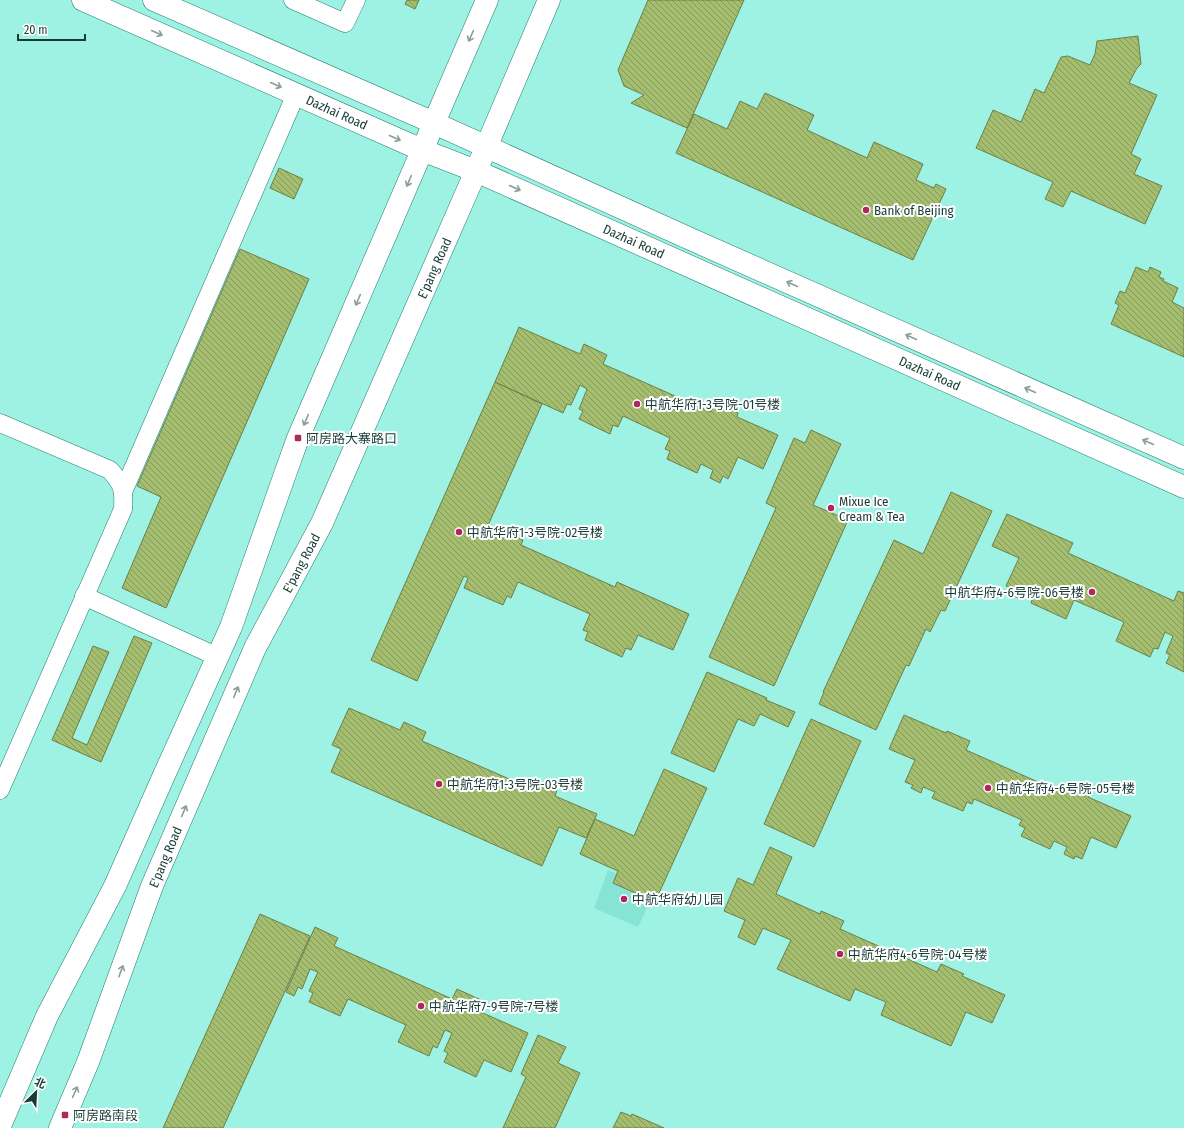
<svg xmlns="http://www.w3.org/2000/svg" width="1184" height="1128" font-family="'Fira Sans Condensed','Noto Sans SC',sans-serif">
  <defs>
    <pattern id="building-back-hatch" width="6" height="6" patternUnits="userSpaceOnUse"><rect width="6" height="6" fill="#a4bd6f"/><path d="M-1 5l2 2M0 0l6 6M5-1l2 2" fill="none" stroke="#859b5c"/></pattern>
  </defs>
  <rect width="100%" height="100%" fill="#9df2e4"/>
  <path fill="#86e4d5" d="M 608,870 L 655,891 L 638,927 L 594,908 Z"/>
  <g fill="url(#building-back-hatch)" stroke="#6d7f45">
    <path d="M 407,0 L 419,0 L 415,9 L 405,4 Z"/>
    <path d="M 648,0 L 744,0 L 687,128 L 631,103 L 644,95 L 624,86 L 618,70 Z"/>
    <path d="M 1138,36 L 1141,64 L 1137,68 L 1129,83 L 1157,95 L 1131,154 L 1141,159 L 1134,174 L 1162,186 L 1145,224 L 1071,191 L 1063,207 L 1045,199 L 1053,182 L 976,148 L 993,110 L 1021,122 L 1035,89 L 1044,93 L 1061,57 L 1068,56 L 1090,65 L 1095,54 L 1097,41 Z"/>
    <path d="M 765,93 L 814,115 L 807,130 L 867,158 L 874,142 L 923,164 L 916,180 L 934,188 L 936,184 L 946,189 L 913,260 L 676,153 L 694,114 L 727,129 L 740,101 L 757,109 Z"/>
    <path d="M 279,168 L 303,179 L 294,199 L 270,188 Z"/>
    <path d="M 240,249 L 309,279 L 166,608 L 122,588 L 161,497 L 137,486 Z"/>
    <path d="M 1136,267 L 1148,272 L 1150,267 L 1161,272 L 1159,277 L 1164,279 L 1163,281 L 1178,288 L 1172,302 L 1184,308 L 1184,357 L 1111,324 L 1119,305 L 1115,303 L 1120,291 L 1125,293 Z"/>
    <path d="M 519,327 L 580,354 L 584,344 L 607,355 L 603,364 L 711,412 L 715,403 L 738,413 L 737,417 L 778,435 L 763,469 L 738,457 L 728,479 L 723,476 L 720,483 L 710,478 L 713,470 L 701,464 L 697,473 L 667,459 L 670,451 L 665,449 L 670,438 L 623,416 L 618,427 L 613,425 L 610,434 L 579,419 L 583,411 L 579,409 L 587,389 L 580,385 L 571,405 L 567,404 L 563,413 L 495,382 Z"/>
    <path d="M 495,382 L 542,404 L 486,530 L 495,534 L 497,528 L 523,540 L 521,545 L 615,587 L 617,582 L 689,614 L 673,650 L 638,635 L 631,650 L 626,648 L 622,657 L 585,640 L 588,632 L 583,630 L 590,614 L 518,582 L 511,598 L 507,596 L 503,605 L 464,588 L 468,578 L 464,576 L 417,681 L 371,660 Z"/>
    <path d="M 811,430 L 841,444 L 813,505 L 848,520 L 774,686 L 709,657 L 776,508 L 766,503 L 794,438 L 805,443 Z"/>
    <path d="M 951,492 L 992,511 L 945,611 L 941,610 L 930,632 L 926,629 L 909,666 L 906,665 L 876,730 L 819,704 L 824,692 L 823,692 L 894,540 L 923,554 Z"/>
    <path d="M 1007,514 L 1073,543 L 1068,553 L 1174,601 L 1178,591 L 1184,593 L 1184,672 L 1166,663 L 1170,655 L 1166,653 L 1173,636 L 1165,632 L 1158,649 L 1154,648 L 1150,657 L 1116,641 L 1124,622 L 1074,600 L 1066,619 L 1031,603 L 1034,595 L 1023,590 L 1019,598 L 1009,594 L 1012,588 L 1006,586 L 1019,558 L 992,546 Z"/>
    <path d="M 134,636 L 152,643 L 101,762 L 52,740 L 93,646 L 109,652 L 72,738 L 87,745 Z"/>
    <path d="M 707,672 L 767,698 L 766,700 L 795,712 L 788,727 L 760,714 L 754,726 L 738,719 L 714,772 L 671,753 Z"/>
    <path d="M 349,708 L 400,730 L 404,722 L 426,732 L 422,741 L 530,788 L 534,780 L 557,790 L 555,796 L 597,814 L 586,838 L 559,827 L 542,866 L 331,772 L 341,749 L 332,745 Z"/>
    <path d="M 904,715 L 946,733 L 947,731 L 970,741 L 966,750 L 1063,793 L 1067,784 L 1089,794 L 1088,797 L 1131,816 L 1116,848 L 1091,837 L 1082,859 L 1075,856 L 1074,859 L 1064,854 L 1067,847 L 1054,841 L 1050,849 L 1021,836 L 1025,828 L 1019,825 L 1022,820 L 974,799 L 972,804 L 967,802 L 963,811 L 932,798 L 935,792 L 923,787 L 921,793 L 911,788 L 913,785 L 905,782 L 915,760 L 889,749 Z"/>
    <path d="M 811,719 L 861,741 L 814,847 L 764,824 Z"/>
    <path d="M 664,769 L 707,788 L 655,902 L 613,883 L 618,871 L 580,854 L 595,819 L 634,836 Z"/>
    <path d="M 770,847 L 792,857 L 776,894 L 820,914 L 821,911 L 844,921 L 840,929 L 937,972 L 941,964 L 964,974 L 962,976 L 1005,995 L 992,1023 L 966,1012 L 951,1046 L 881,1015 L 886,1002 L 855,989 L 850,1001 L 777,969 L 791,940 L 763,928 L 755,945 L 738,937 L 745,920 L 724,911 L 738,878 L 753,885 Z"/>
    <path d="M 260,914 L 310,936 L 223,1128 L 163,1128 Z"/>
    <path d="M 315,927 L 338,938 L 334,946 L 452,999 L 457,989 L 481,1000 L 476,1010 L 528,1033 L 511,1072 L 484,1060 L 476,1077 L 444,1062 L 448,1053 L 444,1051 L 452,1033 L 445,1030 L 437,1048 L 433,1046 L 429,1056 L 398,1042 L 406,1025 L 348,999 L 340,1016 L 309,1002 L 313,993 L 309,991 L 318,972 L 310,969 L 302,989 L 298,987 L 294,996 L 286,992 Z"/>
    <path d="M 538,1035 L 566,1047 L 558,1063 L 580,1073 L 555,1128 L 503,1128 L 526,1077 L 521,1074 Z"/>
    <path d="M 621,1112 L 631,1116 L 632,1114 L 664,1128 L 613,1128 Z"/>
  </g>
  <g fill="none" stroke-linecap="round" stroke-linejoin="round">
    <defs>
      <g id="street">
        <path d="M 293,0 L 345,23 L 356,0"/>
        <path d="M 0,423 L 110,470 C 123,485 124,489 123,509 L 0,790"/>
        <path d="M 123,492 L 296,94"/>
        <path d="M 84,596 L 218,657"/>
      </g>
      <g id="secondary">
        <path d="M 83,0 L 422,150 L 476,171 L 1184,487"/>
        <path d="M 154,0 L 434,123 L 686,237 L 1184,458"/>
        <path d="M 0,1126 L 47,1016 L 115,886 L 165,773 L 231,627 L 284,477 L 298,438 L 487,0"/>
        <path d="M 60,1128 L 88,1062 L 152,886 L 255,648 L 322,523 L 476,171 L 549,0"/>
      </g>
    </defs>
    <use href="#street" stroke="#217c71" stroke-width="19"/>
    <use href="#secondary" stroke="#217c71" stroke-width="23"/>
    <use href="#street" stroke="#fff" stroke-width="18"/>
    <use href="#secondary" stroke="#fff" stroke-width="22"/>
  </g>
  <defs><path id="oneway-shaft" d="M-6 0H5M1.5-3L5.5 0L1.5 3" fill="none" stroke-width="1.6" stroke-linecap="round" stroke-linejoin="round"/></defs>
  <g stroke="#8c9d9a">
    <use href="#oneway-shaft" transform="translate(157 33) rotate(24)"/>
    <use href="#oneway-shaft" transform="translate(471 36) rotate(114)"/>
    <use href="#oneway-shaft" transform="translate(276 85) rotate(24)"/>
    <use href="#oneway-shaft" transform="translate(395 138) rotate(24)"/>
    <use href="#oneway-shaft" transform="translate(409 181) rotate(113)"/>
    <use href="#oneway-shaft" transform="translate(515 188) rotate(24)"/>
    <use href="#oneway-shaft" transform="translate(792 284) rotate(-156)"/>
    <use href="#oneway-shaft" transform="translate(358 300) rotate(113)"/>
    <use href="#oneway-shaft" transform="translate(911 337) rotate(-156)"/>
    <use href="#oneway-shaft" transform="translate(1030 390) rotate(-156)"/>
    <use href="#oneway-shaft" transform="translate(306 420) rotate(113)"/>
    <use href="#oneway-shaft" transform="translate(1148 442) rotate(-156)"/>
    <use href="#oneway-shaft" transform="translate(236 692) rotate(-67)"/>
    <use href="#oneway-shaft" transform="translate(184 811) rotate(-67)"/>
    <use href="#oneway-shaft" transform="translate(121 971) rotate(-70)"/>
    <use href="#oneway-shaft" transform="translate(75 1092) rotate(-66)"/>
  </g>
  <g fill="#b3255d" stroke="#fff" stroke-width="1.5">
    <circle cx="866" cy="210" r="4"/>
    <circle cx="637" cy="404" r="4"/>
    <rect x="294" y="434" width="8" height="8" rx="2"/>
    <circle cx="831" cy="508" r="4"/>
    <circle cx="459" cy="532" r="4"/>
    <circle cx="1092" cy="592" r="4"/>
    <circle cx="439" cy="784" r="4"/>
    <circle cx="988" cy="788" r="4"/>
    <circle cx="624" cy="899" r="4"/>
    <circle cx="840" cy="954" r="4"/>
    <circle cx="421" cy="1006" r="4"/>
    <rect x="61" y="1111" width="8" height="8" rx="2"/>
  </g>
  <g text-anchor="middle" stroke-width="4" stroke-linejoin="round" paint-order="stroke">
    <g font-size="13" fill="#183b36" stroke="#fff">
      <text transform="translate(337 112) rotate(24)" y="5">Dazhai Road</text>
      <text transform="translate(634 241) rotate(24)" y="5">Dazhai Road</text>
      <text transform="translate(434 268) rotate(-66)" y="5">E'pang Road</text>
      <text transform="translate(930 373) rotate(24)" y="5">Dazhai Road</text>
      <text transform="translate(301 563) rotate(-62)" y="5">E'pang Road</text>
      <text transform="translate(165 857) rotate(-67)" y="5">E'pang Road</text>
    </g>
    <g font-size="13" fill="#183b36" stroke="#fff" text-anchor="start">
      <text x="874" y="215">Bank of Beijing</text>
      <text x="645" y="409">中航华府1-3号院-01号楼</text>
      <text x="306" y="443">阿房路大寨路口</text>
      <text x="839" y="506">Mixue Ice<tspan x="839" dy="15">Cream &amp; Tea</tspan></text>
      <text x="467" y="537">中航华府1-3号院-02号楼</text>
      <text x="1084" y="597" text-anchor="end">中航华府4-6号院-06号楼</text>
      <text x="447" y="789">中航华府1-3号院-03号楼</text>
      <text x="996" y="793">中航华府4-6号院-05号楼</text>
      <text x="632" y="904">中航华府幼儿园</text>
      <text x="848" y="959">中航华府4-6号院-04号楼</text>
      <text x="429" y="1011">中航华府7-9号院-7号楼</text>
      <text x="73" y="1120">阿房路南段</text>
    </g>
  </g>
  <g transform="translate(36 1092) rotate(24)" stroke="#ffffff" stroke-width="3" paint-order="stroke">
  <path d="M0-3L7 15L0 10L-7 15Z" fill="#183b36"/>
  <text y="-6" font-size="11" font-weight="bold" text-anchor="middle" fill="#183b36">北</text>
  </g>
  <path d="M18 34v6h67v-6" fill="none" stroke="#183b36" stroke-width="2"/>
  <text x="24" y="34" font-size="12" fill="#183b36" stroke="#ffffff" stroke-width="3" paint-order="stroke">20 m</text>
</svg>
